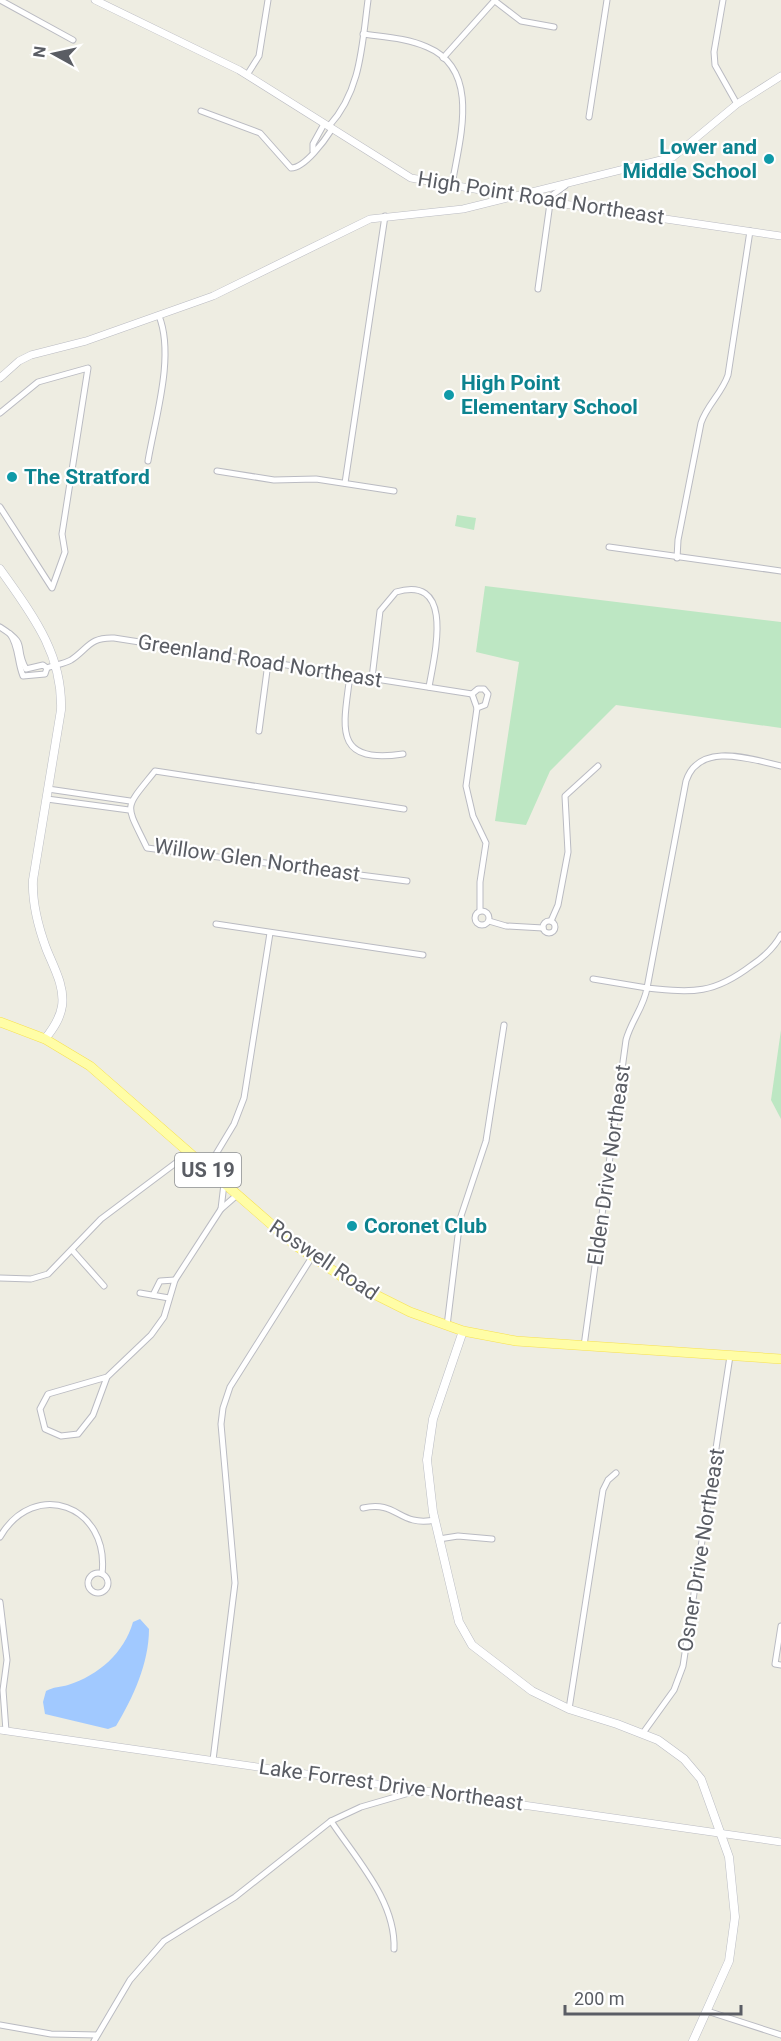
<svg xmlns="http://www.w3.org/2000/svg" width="781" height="2041" font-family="Roboto,sans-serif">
  <rect width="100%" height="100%" fill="#eeede2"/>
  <g fill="#bde7c3">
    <path d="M 457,515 L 476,518 L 474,530 L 455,526 Z"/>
    <path d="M 485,586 L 781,622 L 781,728 L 616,705 L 550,771 L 526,825 L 495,821 L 519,662 L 476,652 Z"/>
    <path d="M 781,1030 L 781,1119 L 771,1100 Z"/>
  </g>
  <path fill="#a1c9ff" d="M 140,1619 L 149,1629 C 149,1663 133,1698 116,1726 L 108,1729 L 45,1714 L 43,1702 L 46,1691 C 53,1687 61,1687 68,1685 C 99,1675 124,1653 133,1622 Z"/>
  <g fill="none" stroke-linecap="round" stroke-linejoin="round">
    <defs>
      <g id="minor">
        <path d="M 0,0 L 73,40"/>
        <path d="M 723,0 L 714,52 L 715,65 L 737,104"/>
        <path d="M 495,1 L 521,21 L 554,27"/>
        <path d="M 363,34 C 384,37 407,38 427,47 C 482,70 459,141 452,185"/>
        <path d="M 443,58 L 495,0"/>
        <path d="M 247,75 L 259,56 L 268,0"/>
        <path d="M 201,111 L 260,133 L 291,168 C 305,168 325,140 332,129"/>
        <path d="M 589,117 L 607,0"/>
        <path d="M 329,126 C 361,91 362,45 368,0"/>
        <path d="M 313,151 L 313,144 L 324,124"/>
        <path d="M 538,289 L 551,196 L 565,186"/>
        <path d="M 0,413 L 38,382 L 88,368 L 62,534 L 65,552 L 52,588 L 0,507"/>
        <path d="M 148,461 C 155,419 175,356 159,316"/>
        <path d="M 217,471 L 274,480 L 316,479 L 394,491"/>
        <path d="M 345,483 L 385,216"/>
        <path d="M 609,547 L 781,571"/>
        <path d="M 677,558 L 678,540 L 701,423 C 707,405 722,393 728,375 L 750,231"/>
        <path d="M 0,627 C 30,646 13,645 26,669 L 43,665 L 47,668"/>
        <path d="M 10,634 C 19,646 17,662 23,676 L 45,674 L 47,668 C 54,665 64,664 71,660 C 88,649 89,637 114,638 L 472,694"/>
        <path d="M 350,675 C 344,725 331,765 403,754"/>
        <path d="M 372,678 L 380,611 L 396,592 C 456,574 434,657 429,687"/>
        <path d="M 472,694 L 477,708 L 466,786 L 473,816 L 486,843 L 480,882 L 480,911"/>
        <path d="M 472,694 L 478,689 L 484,689 L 488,694 L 485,705 L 477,708"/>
        <path d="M 259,731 L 268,663"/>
        <path d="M 781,766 C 751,759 699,741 686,781 L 647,988 C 694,993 714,994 752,965 C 764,957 774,948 781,935"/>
        <path d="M 48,789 L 130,801"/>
        <path d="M 47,799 L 129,810"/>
        <path d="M 404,809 L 155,771 C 123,811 125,802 147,848 L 407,881"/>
        <circle cx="482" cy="918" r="7"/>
        <circle cx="549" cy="927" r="6"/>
        <path d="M 489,921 L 506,926 L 543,928"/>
        <path d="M 551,921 L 558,905 L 568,852 L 565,796 L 598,766"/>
        <path d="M 216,924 L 423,955"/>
        <path d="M 207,1169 L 234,1124 L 244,1098 L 270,933"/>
        <path d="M 221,1209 L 237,1195"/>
        <path d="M 72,1250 L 104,1286"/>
        <path d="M 0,1278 L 31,1279 L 48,1274 L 101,1219 L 189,1153"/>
        <path d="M 140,1293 L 169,1298"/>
        <path d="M 153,1295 L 160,1281 L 175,1280"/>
        <path d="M 447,1326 L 460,1219 L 486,1141 L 504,1025"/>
        <path d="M 584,1346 L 626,1040 C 631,1021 644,1007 647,988 L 593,979"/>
        <path d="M 107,1377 L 93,1415 L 78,1434 L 61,1436 L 45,1429 L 40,1409 L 48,1394 L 107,1377 L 151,1335 L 164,1317 L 175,1280 L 221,1209 L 224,1184"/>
        <path d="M 363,1508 C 398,1500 398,1527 435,1520"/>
        <path d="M 0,1537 C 34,1478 110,1505 102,1574"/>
        <path d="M 439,1539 L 458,1536 L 492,1539"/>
        <circle cx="98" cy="1583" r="10"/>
        <path d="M 0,1602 L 7,1660 L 3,1690 L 6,1731"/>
        <path d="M 781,1626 L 775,1664 L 781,1665"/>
        <path d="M 569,1709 L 603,1490 L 608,1480 L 616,1473"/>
        <path d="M 643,1733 L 674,1690 L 683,1666 L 730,1356"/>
        <path d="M 213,1760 L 235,1583 L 221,1424 L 223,1408 L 230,1387 L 312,1257"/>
        <path d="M 331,1821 C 356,1859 396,1901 394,1949"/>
        <path d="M 707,2011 L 781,2035"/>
        <path d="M 0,2025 L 51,2034 L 97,2035"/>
        <path d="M 94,2041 L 130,1980 L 164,1941 L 235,1897 L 331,1821 L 361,1807 L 416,1791"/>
      </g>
      <g id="tertiary">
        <path d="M 95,0 L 239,70 L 411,178 L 550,202 L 781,236"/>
        <path d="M 0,378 L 19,361 L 31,355 L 86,341 L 213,296 L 370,219 L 463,209 L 673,157 L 737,104 L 781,76"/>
        <path d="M 0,1730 L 781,1842"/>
      </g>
      <g id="secondary">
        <path d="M 0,569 C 31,613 63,653 61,710 L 33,880 C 32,903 38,926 46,948 C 53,966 65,986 62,1006 C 60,1019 53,1029 45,1039"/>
        <path d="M 463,1331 L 433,1419 L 427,1460 L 433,1512 L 459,1622 L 472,1645 L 532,1691 L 569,1709 L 617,1724 L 658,1740 L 684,1759 L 701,1779 L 729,1857 L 735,1917 L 729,1961 L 693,2041"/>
      </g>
      <path id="primary" d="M 0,1022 L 45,1039 L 90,1066 L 295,1245 L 350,1282 L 410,1312 L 463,1331 L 516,1341 L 781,1359"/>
    </defs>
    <use href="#minor" stroke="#babbc2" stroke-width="7"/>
    <use href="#tertiary" stroke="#babbc2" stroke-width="8"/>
    <use href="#secondary" stroke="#bbbdc4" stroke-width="9"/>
    <use href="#primary" stroke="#f7e051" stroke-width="10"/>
    <use href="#minor" stroke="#fff" stroke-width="5"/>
    <use href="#tertiary" stroke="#fff" stroke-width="7"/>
    <use href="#secondary" stroke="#fff" stroke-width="8"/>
    <use href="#primary" stroke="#fffda6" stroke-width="9"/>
  </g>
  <g fill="#0f9aa8" stroke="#fff" stroke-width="2">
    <circle cx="769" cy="159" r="6"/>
    <circle cx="449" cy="395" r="6"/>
    <circle cx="12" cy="477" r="6"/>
    <circle cx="352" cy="1226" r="6"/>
  </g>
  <g text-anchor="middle" stroke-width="4.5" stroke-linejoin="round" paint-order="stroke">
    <rect fill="#fff" stroke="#8c8e92" stroke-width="1.5" x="175" y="1153" width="66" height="34" rx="4.5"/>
    <g font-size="20" font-weight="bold" fill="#5a5d64">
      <text x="208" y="1177">US 19</text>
    </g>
    <g font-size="21" font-weight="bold" fill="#0d838f" stroke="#fff" text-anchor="start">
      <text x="757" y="154" text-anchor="end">Lower and<tspan x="757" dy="24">Middle School</tspan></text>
      <text x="461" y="390">High Point<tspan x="461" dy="24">Elementary School</tspan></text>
      <text x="24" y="484">The Stratford</text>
      <text x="364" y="1233">Coronet Club</text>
    </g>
    <g font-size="21" fill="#5a5d64" stroke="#fff">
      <text transform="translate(541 198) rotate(9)" y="7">High Point Road Northeast</text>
      <text transform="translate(260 661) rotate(9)" y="7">Greenland Road Northeast</text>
      <text transform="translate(257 860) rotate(8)" y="7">Willow Glen Northeast</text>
      <text transform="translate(609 1165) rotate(-82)" y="7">Elden Drive Northeast</text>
      <text transform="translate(324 1260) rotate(34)" y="7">Roswell Road</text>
      <text transform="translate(701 1550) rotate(-81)" y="7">Osner Drive Northeast</text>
      <text transform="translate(391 1785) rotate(8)" y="7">Lake Forrest Drive Northeast</text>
    </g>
  </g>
  <g transform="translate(54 54) rotate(278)" stroke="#ffffff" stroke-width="4.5" paint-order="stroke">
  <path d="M0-4.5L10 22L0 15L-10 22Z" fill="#5a5d64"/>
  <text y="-9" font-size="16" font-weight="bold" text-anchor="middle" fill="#5a5d64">N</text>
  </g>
  <path d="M565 2005v9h176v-9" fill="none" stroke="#5a5d64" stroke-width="3"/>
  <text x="574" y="2005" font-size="18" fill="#5a5d64" stroke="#ffffff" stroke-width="4.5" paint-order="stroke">200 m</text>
</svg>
